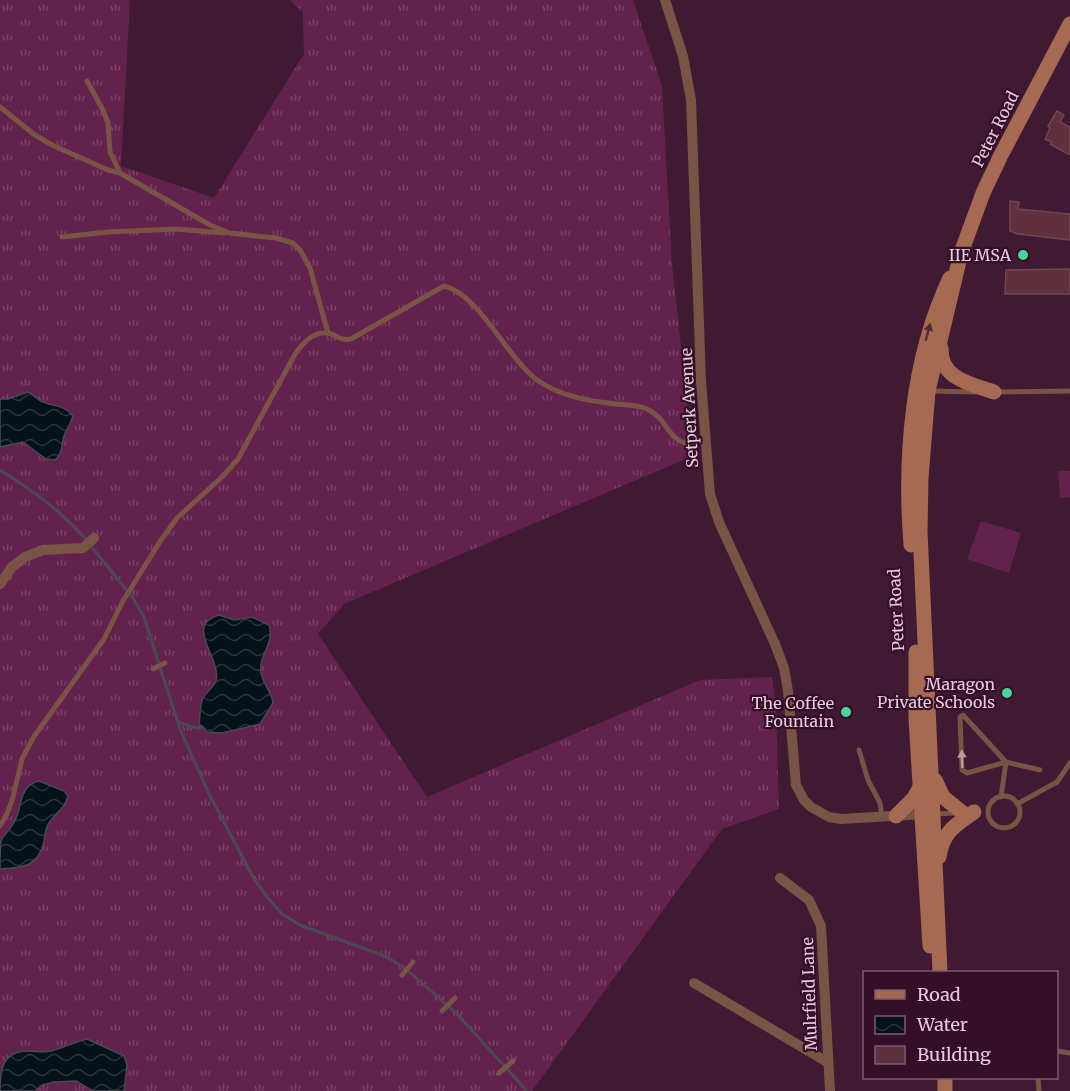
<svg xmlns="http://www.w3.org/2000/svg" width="1070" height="1091" font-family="Merriweather,serif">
  <defs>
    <pattern id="grass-tufts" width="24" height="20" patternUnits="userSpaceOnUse" patternTransform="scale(1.5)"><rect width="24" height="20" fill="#63224d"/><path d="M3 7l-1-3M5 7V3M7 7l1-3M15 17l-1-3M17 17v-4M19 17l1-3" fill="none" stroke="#794166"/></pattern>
    <pattern id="water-waves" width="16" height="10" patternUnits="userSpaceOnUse" patternTransform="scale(1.5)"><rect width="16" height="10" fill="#041319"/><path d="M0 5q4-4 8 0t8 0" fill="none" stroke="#29343a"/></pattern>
  </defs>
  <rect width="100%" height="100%" fill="#401932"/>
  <path fill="url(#grass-tufts)" d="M 0,0 L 130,0 L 121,166 L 214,198 L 304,54 L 303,13 L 290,0 L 633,0 L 662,86 L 672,264 L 693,456 L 344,604 L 318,634 L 427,797 L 700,680 L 772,677 L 776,709 L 779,809 L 722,829 L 532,1091 L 0,1091 Z"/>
  <g fill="#63224d">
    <path d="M 1058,471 L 1070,471 L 1070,497 L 1060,498 Z"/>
    <path d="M 981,521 L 1021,533 L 1009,573 L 967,559 Z"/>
  </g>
  <g fill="url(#water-waves)" stroke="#484a53" stroke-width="1.5">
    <path d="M 28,392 C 33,394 36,398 41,401 C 53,407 64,404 73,416 C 71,424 67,428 64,436 C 61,446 63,453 55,460 L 46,459 L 23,442 L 0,447 L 0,399 L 8,399 Z"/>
    <path d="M 219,615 L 234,620 L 252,617 L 269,625 C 275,644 258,656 261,672 C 262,683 272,692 273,703 L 260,724 L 222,733 L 207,732 L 199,724 C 200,717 200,707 202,700 C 205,693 213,688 216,681 C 222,659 183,625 219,615 Z"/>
    <path d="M 39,781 L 64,791 L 68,796 C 65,809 55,813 49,823 C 45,829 45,835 44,842 C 38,867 22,868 0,869 C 0,861 0,849 1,841 C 4,834 11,829 14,822 C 23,807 18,786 39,781 Z"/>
    <path d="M 87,1039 L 124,1056 L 127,1065 L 124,1091 L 93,1091 L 76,1081 L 54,1082 L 42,1085 L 35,1091 L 0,1091 C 0,1071 2,1051 28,1051 C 36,1051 43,1053 51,1051 C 63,1048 74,1042 87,1039 Z"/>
  </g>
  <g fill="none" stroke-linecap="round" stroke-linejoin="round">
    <g stroke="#484a53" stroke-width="3">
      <path d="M 0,470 C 33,491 62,511 87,541"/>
      <path d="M 91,546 L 133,598 L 144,617 L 180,729 L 209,794 L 254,879 L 268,898 L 282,914 L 300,925 L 387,957 L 406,969 L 457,1014 L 527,1091"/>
      <path d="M 178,722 L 197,728 L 202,727"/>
    </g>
  </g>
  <g fill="#5f303e" stroke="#754451" stroke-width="1.5">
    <path d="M 1057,111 L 1064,115 L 1060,122 L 1070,127 L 1070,155 L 1050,144 L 1052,142 L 1045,139 L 1050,128 L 1048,126 Z"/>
    <path d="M 1010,201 L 1019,202 L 1018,209 L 1070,214 L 1070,240 L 1018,234 L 1010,231 Z"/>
    <path d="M 1070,269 L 1070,294 L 1005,294 L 1006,270 Z"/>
  </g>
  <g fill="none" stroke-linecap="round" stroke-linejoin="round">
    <g stroke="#795343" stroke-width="5">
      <path d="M 87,81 L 103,110 L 108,123 L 110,152 L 120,173 L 210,225 L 229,233 L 276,238 L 293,243 L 300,250 L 310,268 L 328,333"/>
      <path d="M 0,107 L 35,135 L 52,145 L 108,170 L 120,173"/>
      <path d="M 62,237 L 108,232 L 176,229 L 225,233"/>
      <path d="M 931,391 L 975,392"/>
      <path d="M 997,392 L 1070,391"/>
      <path d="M 153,669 L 165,663"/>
      <path d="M 859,750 L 868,780 L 880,803 L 882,817"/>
      <path d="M 1006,762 L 963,715 L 960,717 L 962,770 L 967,773 L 1006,762 L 1040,770"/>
      <circle cx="1004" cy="812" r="16"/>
      <path d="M 1001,797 L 1006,762"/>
      <path d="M 1017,804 L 1057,782 L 1070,763"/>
      <path d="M 935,814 L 956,813"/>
      <path d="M 0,826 L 7,814 L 13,797 L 22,759 L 33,738 L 104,639 L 123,601 L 161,540 L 177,518 L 222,477 L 238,459 L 294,356 C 301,345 313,331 328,333 C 338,335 339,341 351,339 L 444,286 C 479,294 507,358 537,380 C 559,396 589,401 616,404 C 625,405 639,405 647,409 C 669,419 665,440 692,445"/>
      <path d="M 402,975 L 413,962"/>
      <path d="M 442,1011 L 455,998"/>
      <path d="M 1056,1051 L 1070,1053"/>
      <path d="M 499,1073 L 513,1061"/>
      <path d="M 1038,1078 L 1039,1091"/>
    </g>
    <g stroke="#795343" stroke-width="10">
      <path d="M 665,0 L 683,56 L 691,100 L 701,381 L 710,494 L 719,522 L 775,644 L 784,668 L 788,691 L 796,785 L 804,800 L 811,807 L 829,817 L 841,819 L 926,814"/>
      <path d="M 0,584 L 12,567 L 25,557 L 43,550 L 83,548 L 94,538"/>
      <path d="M 780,878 L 809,900 L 821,926 L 830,1091"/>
      <path d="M 694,983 L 827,1062"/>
    </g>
    <g stroke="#a66951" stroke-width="15">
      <path d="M 941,348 C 940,379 971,384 994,392"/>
      <path d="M 911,545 C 904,456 912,358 950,278"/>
      <path d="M 916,652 L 916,719 L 930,946"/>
      <path d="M 935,780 L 943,797 L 963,813"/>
      <path d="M 896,816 L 914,798 L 920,787"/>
      <path d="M 939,857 C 943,832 954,826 974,812"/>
      <path d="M 940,972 L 920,531 L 921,478 L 928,391 L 961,253 L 983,193 L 1000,157 L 1070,24"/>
      <path d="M 945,1078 L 945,1091"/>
    </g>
  </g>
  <defs><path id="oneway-solid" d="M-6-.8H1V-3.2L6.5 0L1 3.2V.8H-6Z" transform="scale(1.5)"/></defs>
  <use fill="#572a34" href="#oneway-solid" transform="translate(928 332) rotate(-75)"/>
  <use fill="#ba9c9e" href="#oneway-solid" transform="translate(962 759) rotate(-92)"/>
  <g fill="#49d49c" stroke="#350f28" stroke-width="2">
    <circle cx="1023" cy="255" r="6"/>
    <circle cx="1007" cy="693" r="6"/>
    <circle cx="846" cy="712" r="6"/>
  </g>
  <g text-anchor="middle" stroke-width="4.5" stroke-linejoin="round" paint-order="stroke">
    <g font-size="16" fill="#e6ccdb" stroke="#350f28">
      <text transform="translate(995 129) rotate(-63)" y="6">Peter Road</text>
      <text transform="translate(689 408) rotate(-93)" y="6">Setperk Avenue</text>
      <text transform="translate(896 610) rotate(-93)" y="6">Peter Road</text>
      <text transform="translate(809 994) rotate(-92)" y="6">Mulrfield Lane</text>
    </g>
    <g font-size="16" fill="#e6ccdb" stroke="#350f28" text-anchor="end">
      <text x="1011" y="261">IIE MSA</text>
      <text x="995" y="690">Maragon<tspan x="995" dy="18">Private Schools</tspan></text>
      <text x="834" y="709">The Coffee<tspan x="834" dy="18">Fountain</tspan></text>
    </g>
  </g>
  <rect x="863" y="971" width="195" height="108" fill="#350f28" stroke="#7c5b70" stroke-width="1.5"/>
  <rect x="875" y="990" width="30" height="9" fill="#a66951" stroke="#7c5b70" stroke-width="1.5"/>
  <text x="917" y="1001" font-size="18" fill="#e6ccdb">Road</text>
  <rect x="875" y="1016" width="30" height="18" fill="url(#water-waves)" stroke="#7c5b70" stroke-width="1.5"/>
  <text x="917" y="1031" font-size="18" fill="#e6ccdb">Water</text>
  <rect x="875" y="1046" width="30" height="18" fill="#5f303e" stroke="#7c5b70" stroke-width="1.5"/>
  <text x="917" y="1061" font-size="18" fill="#e6ccdb">Building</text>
</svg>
